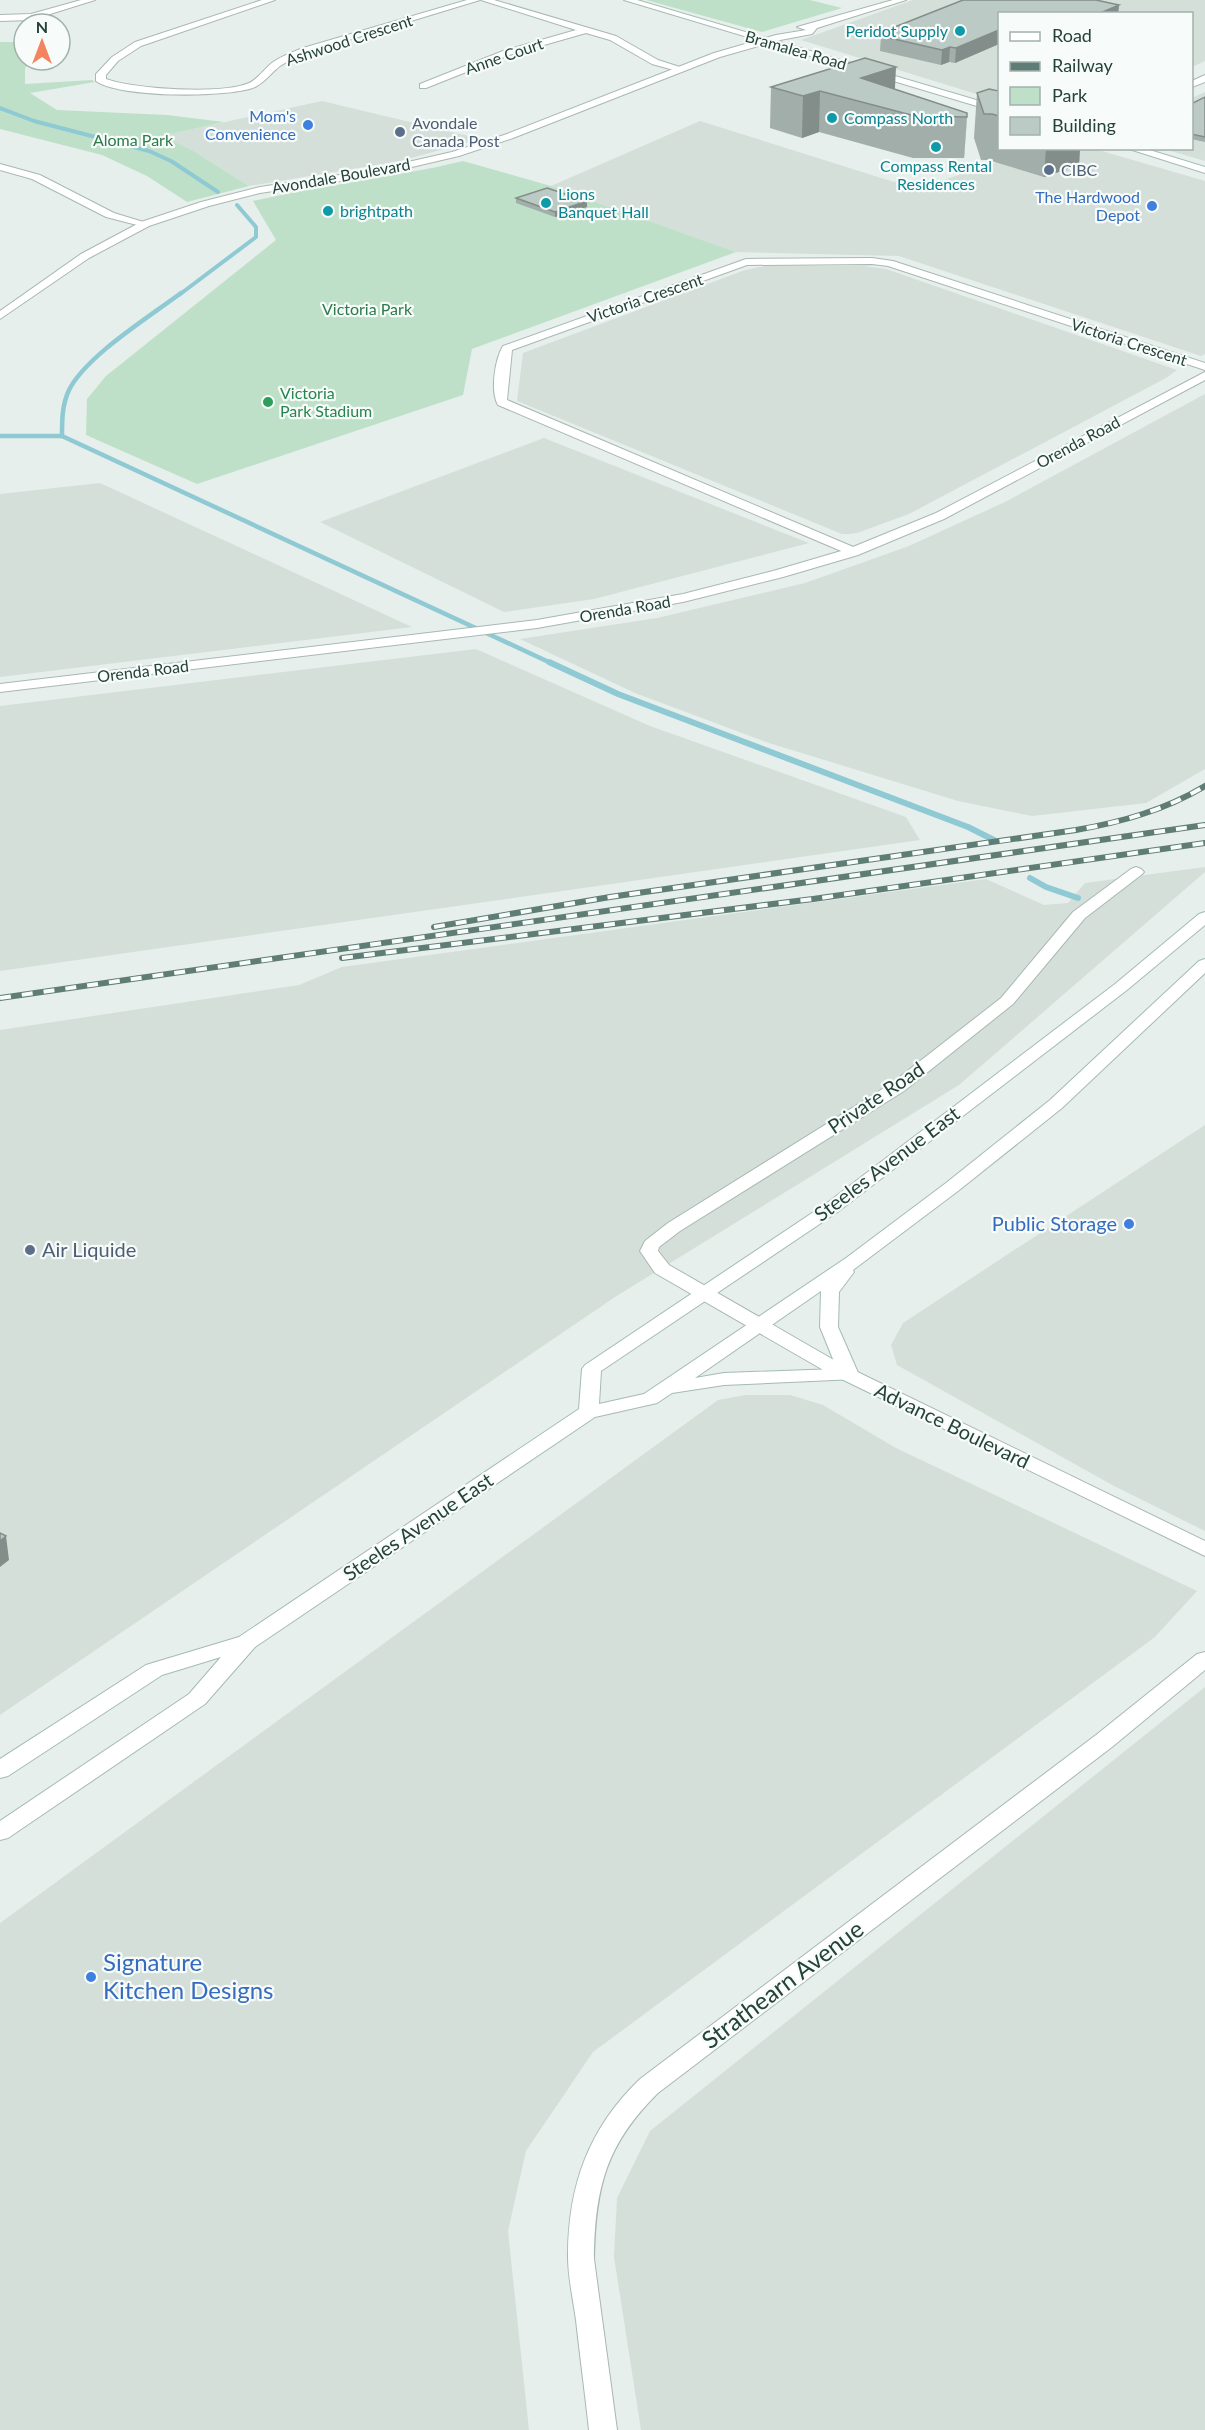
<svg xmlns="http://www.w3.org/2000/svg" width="1205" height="2430" font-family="Lato,sans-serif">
  <rect width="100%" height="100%" fill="#e6efeb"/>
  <g fill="#d4dfda">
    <path d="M 913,0 L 1205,0 L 1205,61 L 1192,67 L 1192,14 L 1000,14 L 999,101 L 801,40 Z"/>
    <path d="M 1205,92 L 1205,161 L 1164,149 L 1192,148 L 1192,98 Z"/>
    <path d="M 322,101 L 481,139 L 400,161 L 249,186 L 192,150 L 161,136 Z"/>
    <path d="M 700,121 L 894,182 L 901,180 L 924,184 L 935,183 L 1035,149 L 1095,149 L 1205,181 L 1205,354 L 1201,356 L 899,256 L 736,252 L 551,186 Z"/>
    <path d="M 765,266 L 864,266 L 886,269 L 1177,370 L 1166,378 L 909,514 L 857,533 L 849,534 L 842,534 L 517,401 L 523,353 L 745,270 Z"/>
    <path d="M 1205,394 L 1205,769 L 1146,803 L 1032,816 L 958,801 L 769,743 L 635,693 L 520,639 L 657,618 L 805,583 L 909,546 L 1005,502 Z"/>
    <path d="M 544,438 L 809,543 L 594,599 L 504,612 L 320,522 Z"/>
    <path d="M 100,483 L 412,627 L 0,677 L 0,494 Z"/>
    <path d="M 476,649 L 650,726 L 906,817 L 920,840 L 0,971 L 0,706 Z"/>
    <path d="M 1205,867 L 1205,872 L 959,1085 L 615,1297 L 0,1715 L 0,1030 L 299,985 L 342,967 L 986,879 L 1044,905 L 1068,903 L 1085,883 Z"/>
    <path d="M 1205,1125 L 1205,1531 L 1114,1486 L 897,1365 L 891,1345 L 903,1323 Z"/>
    <path d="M 745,1395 L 790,1395 L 823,1405 L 896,1448 L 1197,1591 L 1155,1637 L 593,2052 L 526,2151 L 508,2231 L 529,2430 L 0,2430 L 0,1923 L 718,1400 Z"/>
    <path d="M 1205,1687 L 1205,2430 L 641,2430 L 614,2257 L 617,2198 L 650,2131 Z"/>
  </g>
  <g fill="#bfe0c8">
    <path d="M 646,0 L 810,0 L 842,8 L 762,32 Z"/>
    <path d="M 0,42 L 24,42 L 24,60 L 32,60 L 25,68 L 25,84 L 92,80 L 95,82 L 30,93 L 57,110 L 167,115 L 224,122 L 162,136 L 192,150 L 249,186 L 187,202 L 147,176 L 102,155 L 0,129 Z"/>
    <path d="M 463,161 L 551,186 L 736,252 L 472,349 L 463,395 L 197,484 L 86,435 L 87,399 L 106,376 L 276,240 L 253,201 C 322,185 393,178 463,161 Z"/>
  </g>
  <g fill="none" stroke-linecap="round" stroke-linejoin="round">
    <g stroke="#8ec9d4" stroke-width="4">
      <path d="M 0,108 L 34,121 L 149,151 L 171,161 L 218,192"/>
      <path d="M 179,295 L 256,237 L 256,227 L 237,205"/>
    </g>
    <g stroke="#8ec9d4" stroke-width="4.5">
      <path d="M 181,293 C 149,317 86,356 69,390 C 62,405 62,420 62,436 L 553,664"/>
      <path d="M 0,436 L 62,436"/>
    </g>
    <g stroke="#8ec9d4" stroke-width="6">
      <path d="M 549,662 L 618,694 L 968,827 L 994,840"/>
      <path d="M 1030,878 L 1046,887 L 1078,898"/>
    </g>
    <defs>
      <g id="minor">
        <path d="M 81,0 L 95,0 L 31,20 L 0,21 L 0,15 L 31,14 Z"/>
        <path d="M 262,0 L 275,0 L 141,46 L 118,61 L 106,75 L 106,79 C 134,89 222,95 249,83 C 258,79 265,68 273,62 C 282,56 293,52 303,48 L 467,0 L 480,0 L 309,52 C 299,56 289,60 280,66 C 272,72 265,82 255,87 C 230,98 118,98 96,81 L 96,74 L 112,57 L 135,42 Z"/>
        <path d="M 481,0 L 494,0 L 616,36 L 658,60 L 686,69 L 681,72 L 652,64 L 610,40 L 586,33 L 509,55 L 426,88 L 420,88 L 420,84 L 503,51 L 576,30 Z"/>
        <path d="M 0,164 L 40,175 L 114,213 L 150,224 L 145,227 L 106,217 L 32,179 L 0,170 Z"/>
        <path d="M 872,258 L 893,261 L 1205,363 L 1205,370 L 888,266 L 872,264 L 747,265 L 512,350 L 507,400 L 858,549 L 859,552 L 853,556 L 498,405 C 490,391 495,359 503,346 L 746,259 Z"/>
        <path d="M 1136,867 L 1141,869 L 1144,872 L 1141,875 L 1085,918 L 1013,1004 L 904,1091 L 680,1231 L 659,1247 L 658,1251 L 669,1265 L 839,1363 L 1205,1541 L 1205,1556 L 825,1371 L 655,1273 L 640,1251 L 645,1241 L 668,1223 L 892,1083 L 1001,998 L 1073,912 L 1131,869 Z"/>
        <path d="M 1205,1652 L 1205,1670 L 1112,1747 L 658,2093 C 606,2144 595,2188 594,2259 L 617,2430 L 589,2430 C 585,2393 580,2357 576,2320 C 573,2299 568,2278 568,2256 C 568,2185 589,2128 640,2079 L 1096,1735 L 1197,1654 Z"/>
      </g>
      <g id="tertiary">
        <path d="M 893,0 L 906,0 L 817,28 L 812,34 L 780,40 L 720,57 L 513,138 L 459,156 L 373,176 L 260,193 L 209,206 L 149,226 L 89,258 L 0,319 L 0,311 L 81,254 L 141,222 L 201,202 L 260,187 L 373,170 L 452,152 L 507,134 L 714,53 L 776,35 L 806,30 L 797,27 Z"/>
        <path d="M 1205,75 L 1205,82 L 1192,87 L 1192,81 Z"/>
        <path d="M 1205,372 L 1205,380 L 944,519 L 858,555 L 783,577 L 683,602 L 537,628 L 0,692 L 0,684 L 537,620 L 683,594 L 773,571 L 848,549 L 936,513 Z"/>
      </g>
      <g id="secondary">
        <path d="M 624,0 L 637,0 L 1000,107 L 1000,113 Z"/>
        <path d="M 1126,148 L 1143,148 L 1205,167 L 1205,173 Z"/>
        <path d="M 1205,912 L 1205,925 L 1127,990 L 839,1211 L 601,1371 L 599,1404 L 644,1394 L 846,1258 L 946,1183 L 1050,1100 L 1199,961 L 1205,959 L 1205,973 L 1062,1108 L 958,1191 L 853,1270 L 854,1272 L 839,1292 L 838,1327 L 859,1375 L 856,1379 L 724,1385 L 672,1393 L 657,1403 L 595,1417 L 255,1647 L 205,1704 L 8,1838 L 0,1840 L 0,1821 L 189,1694 L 221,1657 L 162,1675 L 8,1776 L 0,1778 L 0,1759 L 146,1665 L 239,1637 L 579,1409 L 582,1369 L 585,1365 L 827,1203 L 1115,984 L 1199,914 ZM 821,1291 L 820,1327 L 837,1369 L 724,1373 L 695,1378 Z"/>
      </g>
    </defs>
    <use href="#minor" stroke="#a8b8b2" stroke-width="2"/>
    <use href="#tertiary" stroke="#a8b8b2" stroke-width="2"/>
    <use href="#secondary" stroke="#a4bbb3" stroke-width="2"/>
    <use href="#minor" fill="#fff" fill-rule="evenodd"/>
    <use href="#tertiary" fill="#fff" fill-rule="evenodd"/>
    <use href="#secondary" fill="#fff" fill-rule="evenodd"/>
    <defs>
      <g id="rail">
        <path d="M 434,927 L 610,897 L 1076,830 C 1122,822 1165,810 1205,786"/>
        <path d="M 342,958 L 813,899 L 1205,843"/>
        <path d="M 0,998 L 1205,825"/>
      </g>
    </defs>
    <use href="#rail" stroke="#5f7d75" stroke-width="6"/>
    <use href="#rail" stroke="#f7fbf9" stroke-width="4" stroke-dasharray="11" stroke-linecap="butt"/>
  </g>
  <g fill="#a1aea9">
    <path d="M 963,0 L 1096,0 L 1119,5 L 1118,14 L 999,14 L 999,44 L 955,63 L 949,62 L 941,65 L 880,51 L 881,36 L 882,36 L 882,32 Z"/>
    <path d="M 771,87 L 895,89 L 967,113 L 964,158 L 913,158 L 819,132 L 802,138 L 770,128 Z"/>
    <path d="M 999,91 L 999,148 L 1080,148 L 1079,165 L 1044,177 L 988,160 L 981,160 L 974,138 L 977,93 Z"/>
    <path d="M 1205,97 L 1205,142 L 1191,139 L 1191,104 Z"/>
    <path d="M 516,198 L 587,201 L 587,207 L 555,217 L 516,203 Z"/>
  </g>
  <g fill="#838d89">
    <path d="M 1119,5 L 1118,14 L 1098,14 Z"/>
    <path d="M 999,30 L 999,44 L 955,63 L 956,48 Z"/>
    <path d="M 950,47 L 949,62 L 941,65 L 942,50 Z"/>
    <path d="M 896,67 L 894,108 L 861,78 Z"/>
    <path d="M 820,91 L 819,132 L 802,138 L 803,96 Z"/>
    <path d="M 967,113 L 964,155 L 964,158 L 967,117 Z"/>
    <path d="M 1046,148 L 1080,148 L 1079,165 L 1044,177 Z"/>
    <path d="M 587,201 L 587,207 L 555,217 L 555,212 Z"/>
    <path d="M 6,1536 L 9,1560 L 0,1567 L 0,1541 Z"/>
  </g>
  <g fill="#bbcac4" stroke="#838d89" stroke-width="1.5">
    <path d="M 963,0 L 1096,0 L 1119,5 L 1098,14 L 999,14 L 999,30 L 956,48 L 950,47 L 942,50 L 881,36 L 888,33 L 882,32 Z"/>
    <path d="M 865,58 L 896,67 L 861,78 L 967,113 L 967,117 L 915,116 L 820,91 L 803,96 L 771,87 Z"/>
    <path d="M 989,89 L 999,91 L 999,116 L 992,114 L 984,114 L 977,93 Z"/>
    <path d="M 1205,97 L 1205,137 L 1191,134 L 1191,104 Z"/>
    <path d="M 547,188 L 587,201 L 555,212 L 516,198 Z"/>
    <path d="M 0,1533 L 6,1536 L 0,1541 Z"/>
  </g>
  <g fill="#0f9aa8" stroke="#f7fbf9" stroke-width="2">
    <circle cx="960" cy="31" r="6"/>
    <circle cx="832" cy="118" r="6"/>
    <circle cx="936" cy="147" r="6"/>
    <circle cx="546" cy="203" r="6"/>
    <circle cx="328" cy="211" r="6"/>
  </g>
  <g fill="#3f7fe0" stroke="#f7fbf9" stroke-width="2">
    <circle cx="308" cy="125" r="6"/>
    <circle cx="1152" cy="206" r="6"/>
    <circle cx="1129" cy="1224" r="6"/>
    <circle cx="91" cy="1977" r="6"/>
  </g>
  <g fill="#5c6f8a" stroke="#f7fbf9" stroke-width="2">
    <circle cx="400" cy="132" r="6"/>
    <circle cx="1049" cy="170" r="6"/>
    <circle cx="30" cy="1250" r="6"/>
  </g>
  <circle fill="#2e9e5b" stroke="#f7fbf9" stroke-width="2" cx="268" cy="402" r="6"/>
  <g text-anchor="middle" stroke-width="4.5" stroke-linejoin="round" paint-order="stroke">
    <g font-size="16" fill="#0d838f" stroke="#f7fbf9" text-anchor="start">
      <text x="948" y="37" text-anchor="end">Peridot Supply</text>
      <text x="844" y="124">Compass North</text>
      <text x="936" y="172" text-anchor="middle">Compass Rental<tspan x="936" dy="18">Residences</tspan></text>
      <text x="558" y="200">Lions<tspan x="558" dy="18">Banquet Hall</tspan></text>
      <text x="340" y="217">brightpath</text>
    </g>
    <g font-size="16" fill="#24423a" stroke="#f7fbf9">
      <text transform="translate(349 40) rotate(-18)" y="6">Ashwood Crescent</text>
      <text transform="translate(796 50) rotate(16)" y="6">Bramalea Road</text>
      <text transform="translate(504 56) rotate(-19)" y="6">Anne Court</text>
      <text transform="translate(341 176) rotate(-10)" y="6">Avondale Boulevard</text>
      <text transform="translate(645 298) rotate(-19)" y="6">Victoria Crescent</text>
      <text transform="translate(1129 342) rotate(18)" y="6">Victoria Crescent</text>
      <text transform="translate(1078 442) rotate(-28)" y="6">Orenda Road</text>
      <text transform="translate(625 609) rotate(-10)" y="6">Orenda Road</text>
      <text transform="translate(143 671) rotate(-7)" y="6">Orenda Road</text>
    </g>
    <g font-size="16" fill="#366cbe" stroke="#f7fbf9" text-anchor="end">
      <text x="296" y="122">Mom's<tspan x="296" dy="18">Convenience</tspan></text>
      <text x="1140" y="203">The Hardwood<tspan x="1140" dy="18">Depot</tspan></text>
    </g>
    <g font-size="16" fill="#4e5e75" stroke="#f7fbf9" text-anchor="start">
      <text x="412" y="129">Avondale<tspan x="412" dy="18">Canada Post</tspan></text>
      <text x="1061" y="176">CIBC</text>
    </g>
    <g font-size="16" fill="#2d7a4b" stroke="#f7fbf9">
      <text x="133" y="146">Aloma Park</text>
      <text x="367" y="315">Victoria Park</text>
    </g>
    <g font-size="16" fill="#27864d" stroke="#f7fbf9" text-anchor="start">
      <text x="280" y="399">Victoria<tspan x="280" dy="18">Park Stadium</tspan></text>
    </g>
    <g font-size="20" fill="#24423a" stroke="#f7fbf9">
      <text transform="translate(876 1098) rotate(-34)" y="7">Private Road</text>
      <text transform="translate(887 1164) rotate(-37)" y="7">Steeles Avenue East</text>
      <text transform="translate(952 1426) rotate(26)" y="7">Advance Boulevard</text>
      <text transform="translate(418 1527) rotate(-34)" y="7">Steeles Avenue East</text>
    </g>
    <g font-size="20" fill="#366cbe" stroke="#f7fbf9" text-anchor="end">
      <text x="1117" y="1231">Public Storage</text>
    </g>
    <g font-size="20" fill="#4e5e75" stroke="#f7fbf9" text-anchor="start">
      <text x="42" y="1257">Air Liquide</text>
    </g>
    <g font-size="24" fill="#366cbe" stroke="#f7fbf9" text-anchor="start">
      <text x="103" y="1971">Signature<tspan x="103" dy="28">Kitchen Designs</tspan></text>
    </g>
    <g font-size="24" fill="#24423a" stroke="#f7fbf9">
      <text transform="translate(783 1985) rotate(-37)" y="8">Strathearn Avenue</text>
    </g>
  </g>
  <rect x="998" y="12" width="195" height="138" fill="#f7fbf9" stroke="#a3b1ad" stroke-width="1.5"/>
  <rect x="1010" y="32" width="30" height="9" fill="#ffffff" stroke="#a3b1ad" stroke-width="1.5"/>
  <text x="1052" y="42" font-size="18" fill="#24423a">Road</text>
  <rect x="1010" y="62" width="30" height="9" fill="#5f7d75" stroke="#a3b1ad" stroke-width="1.5"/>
  <text x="1052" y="72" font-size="18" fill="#24423a">Railway</text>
  <rect x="1010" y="87" width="30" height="18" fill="#bfe0c8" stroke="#a3b1ad" stroke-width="1.5"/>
  <text x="1052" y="102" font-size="18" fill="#24423a">Park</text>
  <rect x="1010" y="117" width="30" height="18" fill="#bbcac4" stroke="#a3b1ad" stroke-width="1.5"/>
  <text x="1052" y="132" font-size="18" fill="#24423a">Building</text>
  <g transform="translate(42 42)"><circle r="28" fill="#f7fbf9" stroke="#a3b1ad" stroke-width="1.5"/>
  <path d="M0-4.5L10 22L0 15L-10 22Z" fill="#f4845f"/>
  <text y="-9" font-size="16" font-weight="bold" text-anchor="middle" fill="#24423a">N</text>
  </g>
</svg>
